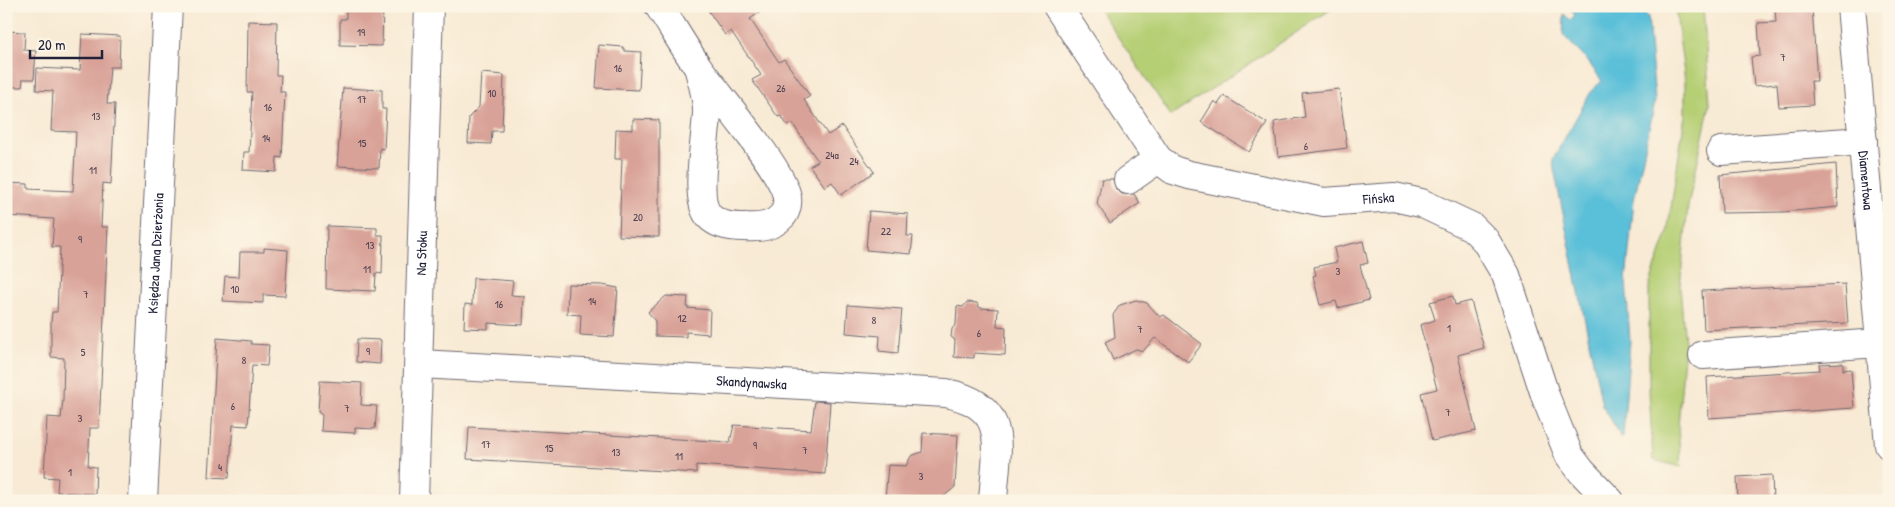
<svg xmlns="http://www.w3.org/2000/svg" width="1895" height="507" font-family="'Patrick Hand',sans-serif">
  <rect width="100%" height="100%" fill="#fcf5e5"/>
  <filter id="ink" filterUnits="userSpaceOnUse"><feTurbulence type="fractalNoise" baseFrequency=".02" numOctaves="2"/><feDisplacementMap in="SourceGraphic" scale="10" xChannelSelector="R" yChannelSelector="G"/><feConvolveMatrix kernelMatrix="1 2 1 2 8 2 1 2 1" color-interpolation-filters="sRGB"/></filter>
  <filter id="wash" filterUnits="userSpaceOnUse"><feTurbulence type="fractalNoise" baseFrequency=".0096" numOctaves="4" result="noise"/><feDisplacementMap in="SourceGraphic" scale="20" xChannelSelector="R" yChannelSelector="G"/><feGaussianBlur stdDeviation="1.12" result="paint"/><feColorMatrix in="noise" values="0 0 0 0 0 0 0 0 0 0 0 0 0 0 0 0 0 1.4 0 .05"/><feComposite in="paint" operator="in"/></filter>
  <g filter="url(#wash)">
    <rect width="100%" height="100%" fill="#f8ead4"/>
    <g fill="#b5cf75" stroke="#6c7858">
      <path d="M 1097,6 L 1336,6 L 1171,116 Z"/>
      <path d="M 1675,6 L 1703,6 L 1710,104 L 1688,206 L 1680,287 L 1685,343 L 1678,427 L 1681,467 L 1653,460 L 1649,390 L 1649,286 L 1667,234 L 1685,115 L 1685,81 Z"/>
    </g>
    <path fill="#5abfd8" stroke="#3e708a" d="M 1574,6 L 1639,6 L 1648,17 L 1655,101 L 1634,200 L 1626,281 L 1630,341 L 1623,437 L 1620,438 L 1618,431 L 1602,405 L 1554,169 L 1553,159 L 1592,90 L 1602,81 L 1587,60 L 1563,35 L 1564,14 L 1570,20 L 1575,15 L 1570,9 Z"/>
    <g id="blocks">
      <g fill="#d9a298">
        <path d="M 346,6 L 383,6 L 382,46 L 340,45 L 340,19 L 346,19 Z"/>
        <path d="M 705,6 L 769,6 L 750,19 L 779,62 L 784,59 L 810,96 L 804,100 L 828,135 L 842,126 L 874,172 L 841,195 L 832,182 L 825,187 L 810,166 L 818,161 L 792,123 L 788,126 L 781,116 L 778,117 L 752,80 L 761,75 L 731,31 L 725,35 Z"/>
        <path d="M 1812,6 L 1817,81 L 1811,81 L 1813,105 L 1779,107 L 1777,84 L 1754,86 L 1751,57 L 1760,56 L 1758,23 L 1776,22 L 1775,8 Z"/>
        <path d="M 248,21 L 277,22 L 276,75 L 281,75 L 280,92 L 285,92 L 282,158 L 277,157 L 276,172 L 243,170 L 244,152 L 249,152 L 252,92 L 247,92 Z"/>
        <path d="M 6,31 L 25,32 L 24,50 L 36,51 L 34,79 L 23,79 L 22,87 L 6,87 Z"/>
        <path d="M 82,34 L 120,36 L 119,67 L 110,67 L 107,104 L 115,104 L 111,184 L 103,183 L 101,227 L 108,227 L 99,428 L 90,428 L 88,466 L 96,467 L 95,494 L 57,492 L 58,478 L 44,477 L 47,417 L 61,418 L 63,400 L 64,358 L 51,357 L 51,323 L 52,312 L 57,312 L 60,247 L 52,247 L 54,219 L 6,216 L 6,183 L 28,184 L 28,189 L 73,191 L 76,132 L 51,131 L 53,91 L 36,90 L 37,68 L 80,70 Z"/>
        <path d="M 599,45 L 623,47 L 625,51 L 641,52 L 639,90 L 596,88 Z"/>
        <path d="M 481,73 L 504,75 L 502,131 L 492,131 L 491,144 L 468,143 L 469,117 L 479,107 Z"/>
        <path d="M 343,88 L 382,90 L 382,109 L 386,109 L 384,149 L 380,148 L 379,168 L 337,166 Z"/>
        <path d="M 1339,89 L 1347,148 L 1278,157 L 1274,122 L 1305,117 L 1302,93 Z"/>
        <path d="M 1224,96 L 1267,123 L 1249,152 L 1201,122 L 1214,101 L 1218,104 Z"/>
        <path d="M 633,119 L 659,120 L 659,237 L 619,236 L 622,159 L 615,159 L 616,129 L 633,130 Z"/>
        <path d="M 1836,164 L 1838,207 L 1783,212 L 1722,213 L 1720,175 Z"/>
        <path d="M 1102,179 L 1113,179 L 1116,189 L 1122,194 L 1134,194 L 1140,203 L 1110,223 L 1097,204 Z"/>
        <path d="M 869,211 L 908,214 L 907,236 L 913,236 L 911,254 L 866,250 Z"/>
        <path d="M 327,226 L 377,228 L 377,235 L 383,235 L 382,274 L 376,273 L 375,291 L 326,289 Z"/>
        <path d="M 1363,241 L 1368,263 L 1360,265 L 1369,300 L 1338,308 L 1336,301 L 1320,305 L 1313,276 L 1316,275 L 1314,267 L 1337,262 L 1334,248 Z"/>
        <path d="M 264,248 L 288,250 L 285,296 L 263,295 L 263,303 L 223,301 L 225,276 L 239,277 L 240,252 L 264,252 Z"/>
        <path d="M 473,278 L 513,281 L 511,295 L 524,296 L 523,325 L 488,323 L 488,329 L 464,328 L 465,304 L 472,305 Z"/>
        <path d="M 568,284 L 602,285 L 618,288 L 614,337 L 580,335 L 581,315 L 567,314 Z"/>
        <path d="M 1845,284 L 1848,323 L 1704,330 L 1702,291 Z"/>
        <path d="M 666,296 L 688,297 L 687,308 L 710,310 L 709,334 L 686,332 L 686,337 L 655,336 L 655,321 L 648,312 Z"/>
        <path d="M 1453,296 L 1455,305 L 1471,301 L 1484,348 L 1458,355 L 1476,431 L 1432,441 L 1421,393 L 1437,389 L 1420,325 L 1435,320 L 1430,302 Z"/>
        <path d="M 1136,300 L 1147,303 L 1160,317 L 1164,315 L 1202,344 L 1188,362 L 1155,338 L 1143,351 L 1136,349 L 1113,360 L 1105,342 L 1115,337 L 1113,315 L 1120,305 Z"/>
        <path d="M 967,302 L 977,303 L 980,308 L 998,309 L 997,326 L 1006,327 L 1005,355 L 974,353 L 974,358 L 954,357 L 955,340 L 951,337 L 952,329 L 956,324 L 957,306 L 963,307 Z"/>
        <path d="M 848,305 L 902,309 L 898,353 L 879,351 L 880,336 L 846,333 Z"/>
        <path d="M 217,338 L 251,341 L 251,344 L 269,345 L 267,366 L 252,365 L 248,426 L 233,425 L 229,478 L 209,477 Z"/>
        <path d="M 357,339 L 381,340 L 380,364 L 356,362 Z"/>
        <path d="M 1843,363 L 1843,370 L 1851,369 L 1854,408 L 1709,418 L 1707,377 L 1820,370 L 1819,364 Z"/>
        <path d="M 320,381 L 362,383 L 361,405 L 377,406 L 375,429 L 355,428 L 355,433 L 321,431 L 322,415 L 318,412 Z"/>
        <path d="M 815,401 L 830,402 L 825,474 L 696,465 L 696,473 L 467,459 L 469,427 L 730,442 L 734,425 L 811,430 Z"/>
        <path d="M 923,433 L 958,435 L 955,487 L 938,501 L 885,499 L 888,465 L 906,466 L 911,456 L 922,452 Z"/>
        <path d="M 1772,475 L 1773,501 L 1738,501 L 1737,477 Z"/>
      </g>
    </g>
  </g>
  <g filter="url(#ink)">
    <use href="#blocks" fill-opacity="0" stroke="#6d6871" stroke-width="1"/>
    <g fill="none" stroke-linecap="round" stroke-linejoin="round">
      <defs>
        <g id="minor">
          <path d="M 659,6 C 672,26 684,47 698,67 C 716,93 785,172 787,198 C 788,204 786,212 782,216 C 772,227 759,228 744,227 C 733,227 717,225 709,216 C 693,199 707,135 707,111 C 707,96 702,81 698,67"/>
          <path id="s1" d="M 1057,6 L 1158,159 L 1173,170 L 1189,175 L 1324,202 L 1394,197 L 1421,203 L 1472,227 L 1485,240 L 1506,275 L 1546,398 L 1569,455 L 1582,472 L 1610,501"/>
          <path id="s2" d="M 1851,6 L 1889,445"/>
          <path d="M 1721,151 L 1863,141"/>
          <path d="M 1128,180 L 1158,159"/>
          <path d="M 1703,355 L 1879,343"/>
          <path id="s3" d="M 420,364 L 946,393 C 1012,406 996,448 993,501"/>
          <path id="s4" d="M 143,501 L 168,6"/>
          <path id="s5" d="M 414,501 L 429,6"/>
        </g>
      </defs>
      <use href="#minor" stroke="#6d6871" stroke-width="30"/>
      <use href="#minor" stroke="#fff" stroke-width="28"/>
    </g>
  </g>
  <g text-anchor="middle" stroke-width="5" stroke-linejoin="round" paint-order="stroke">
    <g font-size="11" fill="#504252">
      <text x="361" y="36">19</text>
      <text x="1783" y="61">7</text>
      <text x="618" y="72">16</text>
      <text x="781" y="92">26</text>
      <text x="492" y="97">10</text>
      <text x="362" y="103">17</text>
      <text x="268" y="111">16</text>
      <text x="96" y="120">13</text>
      <text x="266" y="142">14</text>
      <text x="362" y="147">15</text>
      <text x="1306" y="150">6</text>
      <text x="832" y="159">24a</text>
      <text x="854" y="165">24</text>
      <text x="93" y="174">11</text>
      <text x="638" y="221">20</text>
      <text x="886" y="235">22</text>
      <text x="80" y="243">9</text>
      <text x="370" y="249">13</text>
      <text x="367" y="273">11</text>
      <text x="1338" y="275">3</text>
      <text x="235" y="293">10</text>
      <text x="86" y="298">7</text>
      <text x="592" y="305">14</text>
      <text x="499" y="308">16</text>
      <text x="682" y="322">12</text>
      <text x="874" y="324">8</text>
      <text x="1449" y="332">1</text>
      <text x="1140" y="333">7</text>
      <text x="979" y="337">6</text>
      <text x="368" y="355">9</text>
      <text x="83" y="356">5</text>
      <text x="244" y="364">8</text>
      <text x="233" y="410">6</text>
      <text x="347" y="412">7</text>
      <text x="1448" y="416">7</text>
      <text x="80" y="422">3</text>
      <text x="486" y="448">17</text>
      <text x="755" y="449">9</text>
      <text x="549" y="452">15</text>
      <text x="805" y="454">7</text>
      <text x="616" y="456">13</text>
      <text x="679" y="460">11</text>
      <text x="220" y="471">4</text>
      <text x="70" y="476">1</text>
      <text x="921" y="480">3</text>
    </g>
    <g font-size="14" fill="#22223b" stroke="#fcf5e5">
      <text dy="5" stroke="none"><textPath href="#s2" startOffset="175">Diamentowa</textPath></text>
      <text dy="5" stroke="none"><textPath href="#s1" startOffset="411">Fińska</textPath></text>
      <text dy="5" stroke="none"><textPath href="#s4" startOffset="248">Księdza Jana Dzierżonia</textPath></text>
      <text dy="5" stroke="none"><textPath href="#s5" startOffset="248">Na Stoku</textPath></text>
      <text dy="5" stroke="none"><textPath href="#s3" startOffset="332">Skandynawska</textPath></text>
    </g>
  </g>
  <rect width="1895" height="507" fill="none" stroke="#fcf5e5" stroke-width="25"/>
  <path d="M30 50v8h72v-8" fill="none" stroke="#22223b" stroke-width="2.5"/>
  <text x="38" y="50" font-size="15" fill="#22223b" stroke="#fcf5e5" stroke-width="4" paint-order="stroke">20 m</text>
</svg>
